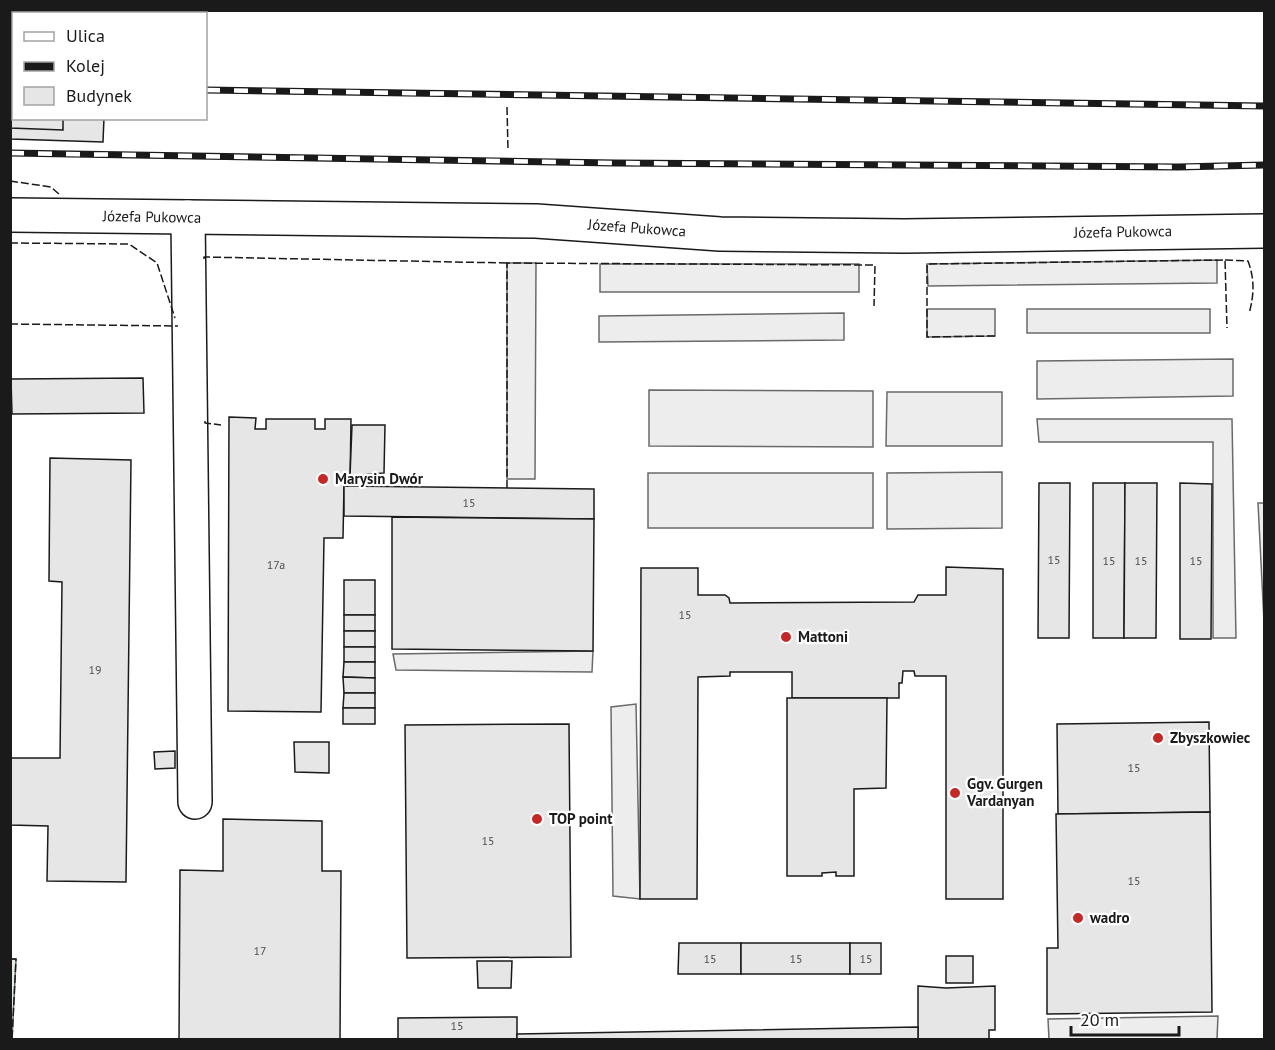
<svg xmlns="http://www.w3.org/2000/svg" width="1275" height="1050" font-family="'PT Sans',sans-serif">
  <rect width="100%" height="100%" fill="#fff"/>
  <path fill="#e0efe3" stroke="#6a6a6a" stroke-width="1.5" d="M 11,959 L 16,959 L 12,1040 L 10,1039 Z"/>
  <g fill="#ededed" stroke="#6a6a6a" stroke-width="1.5">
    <path d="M 1217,260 L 1217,283 L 928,286 L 927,264 Z"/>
    <path d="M 507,263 L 536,263 L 535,479 L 507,479 Z"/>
    <rect x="600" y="264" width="259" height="28"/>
    <path d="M 927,309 L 995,309 L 995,336 L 927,337 Z"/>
    <rect x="1027" y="309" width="183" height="24"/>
    <path d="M 844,313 L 844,340 L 599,342 L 599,316 Z"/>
    <path d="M 1233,359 L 1233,396 L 1037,399 L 1037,361 Z"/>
    <path d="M 649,390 L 873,391 L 873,447 L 649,446 Z"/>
    <path d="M 887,392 L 1002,392 L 1002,446 L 886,446 Z"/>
    <path d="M 1037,419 L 1232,419 L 1236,638 L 1213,638 L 1213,442 L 1039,442 Z"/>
    <path d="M 1002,472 L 1002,528 L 887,529 L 887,473 Z"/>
    <rect x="648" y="473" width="225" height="55"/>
    <path d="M 1258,503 L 1264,503 L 1264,622 Z"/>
    <path d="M 593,651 L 592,672 L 396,670 L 393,654 Z"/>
    <path d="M 636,704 L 640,899 L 613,896 L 611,707 Z"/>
    <path d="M 1218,1016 L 1217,1039 L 1049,1039 L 1048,1019 Z"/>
  </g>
  <g fill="#e6e6e6" stroke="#1a1a1a" stroke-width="1.5">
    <path d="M 10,102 L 14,102 L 14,118 L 104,118 L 103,142 L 10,139 Z"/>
    <path d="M 10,110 L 14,111 L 14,118 L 63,118 L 63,130 L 10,128 Z"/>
    <path d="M 143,378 L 144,413 L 12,414 L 11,379 Z"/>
    <path d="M 229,417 L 256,418 L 255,429 L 266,429 L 266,419 L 315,419 L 315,429 L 325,429 L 325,419 L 351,419 L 350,486 L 344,486 L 343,538 L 324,538 L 321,712 L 228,711 Z"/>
    <path d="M 352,425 L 385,425 L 384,473 L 350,476 Z"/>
    <path d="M 50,458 L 131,460 L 126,882 L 47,881 L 48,826 L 10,825 L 10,758 L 60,758 L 62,582 L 49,581 Z"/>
    <path d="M 1039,483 L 1070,483 L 1069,638 L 1038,638 Z"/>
    <path d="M 1093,483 L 1125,483 L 1124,638 L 1093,638 Z"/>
    <path d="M 1125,483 L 1157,483 L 1156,638 L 1124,638 Z"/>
    <path d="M 1180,483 L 1212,484 L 1211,639 L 1180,639 Z"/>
    <path d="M 344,486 L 594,489 L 594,519 L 344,516 Z"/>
    <path d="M 392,517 L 594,519 L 593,651 L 392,649 Z"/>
    <path d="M 946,567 L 1003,569 L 1003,899 L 946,899 L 946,676 L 915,676 L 914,671 L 903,671 L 902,683 L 899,683 L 899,698 L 792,698 L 792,672 L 730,672 L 730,676 L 698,677 L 697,899 L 640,899 L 641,568 L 698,568 L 698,595 L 725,595 L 729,598 L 730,603 L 914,602 L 918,595 L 946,595 Z"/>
    <rect x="344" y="580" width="31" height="35"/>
    <rect x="344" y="615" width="31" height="16"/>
    <rect x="344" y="631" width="31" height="16"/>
    <rect x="344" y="647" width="31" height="15"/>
    <path d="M 344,662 L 375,662 L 375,678 L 343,677 Z"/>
    <path d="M 343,677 L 375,678 L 375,693 L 344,693 Z"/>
    <path d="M 344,693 L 375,693 L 375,708 L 343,708 Z"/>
    <path d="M 787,698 L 887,698 L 886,788 L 854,789 L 854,876 L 836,876 L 836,872 L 822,873 L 822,876 L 787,876 Z"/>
    <rect x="343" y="708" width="32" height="16"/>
    <path d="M 1209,722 L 1210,812 L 1058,814 L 1057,724 Z"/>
    <path d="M 569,724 L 571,957 L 407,958 L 405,725 Z"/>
    <path d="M 294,742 L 329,742 L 329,773 L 295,772 Z"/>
    <path d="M 175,751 L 175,768 L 155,769 L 154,752 Z"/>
    <path d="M 1210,812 L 1212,1012 L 1047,1014 L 1047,948 L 1058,948 L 1056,814 Z"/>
    <path d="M 223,819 L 322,821 L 322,871 L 341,871 L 340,1040 L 179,1040 L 180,870 L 223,871 Z"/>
    <path d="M 679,943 L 741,943 L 741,974 L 678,974 Z"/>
    <rect x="741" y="943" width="109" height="31"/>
    <rect x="850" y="943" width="31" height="31"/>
    <rect x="946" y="956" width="27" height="27"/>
    <path d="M 477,961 L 512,961 L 511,988 L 478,988 Z"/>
    <path d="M 918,986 L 946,988 L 995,986 L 995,1030 L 989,1030 L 989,1040 L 918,1040 Z"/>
    <path d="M 517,1017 L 517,1040 L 398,1040 L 398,1018 Z"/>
    <path d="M 918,1027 L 918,1040 L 517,1040 L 517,1034 Z"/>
  </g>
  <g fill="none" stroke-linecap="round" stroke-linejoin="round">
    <defs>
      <g id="minor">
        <path d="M 10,215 L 536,221 L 720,234 L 904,236 L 1264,231"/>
        <path d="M 188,217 L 195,802"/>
      </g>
    </defs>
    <use href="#minor" stroke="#1a1a1a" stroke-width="36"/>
    <use href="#minor" stroke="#fff" stroke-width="33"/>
    <defs>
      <g id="rail">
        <path d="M 10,87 L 14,87"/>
        <path d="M 206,90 L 1264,106"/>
        <path d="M 10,153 L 615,163 L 1178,167 L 1264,165"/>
      </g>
    </defs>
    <use href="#rail" stroke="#1a1a1a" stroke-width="7"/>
    <use href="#rail" stroke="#fff" stroke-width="4.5" stroke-dasharray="14" stroke-linecap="butt"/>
    <g stroke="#1a1a1a" stroke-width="1.5" stroke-dasharray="8 3" stroke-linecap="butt">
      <path d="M 507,107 L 508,150"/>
      <path d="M 10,181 L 51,187 L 60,195"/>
      <path d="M 10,243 L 129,244 L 157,263 L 175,318"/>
      <path d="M 204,259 L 204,257 L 507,263"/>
      <path d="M 1225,260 L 1248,261 C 1255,280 1254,295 1249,314"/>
      <path d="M 10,324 L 178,326"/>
      <path d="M 995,336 L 927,337 L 927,264 L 1225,260 L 1227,328"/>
      <path d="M 205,421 L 205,423 L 221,425"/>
      <path d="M 507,488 L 507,263 L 875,265 L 874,306"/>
      <path d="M 10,959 L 16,959 L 12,1040"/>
    </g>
  </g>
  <g fill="#c62828" stroke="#fff" stroke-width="2">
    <circle cx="323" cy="479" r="6"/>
    <circle cx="786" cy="637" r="6"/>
    <circle cx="1158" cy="738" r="6"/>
    <circle cx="955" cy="793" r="6"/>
    <circle cx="537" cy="819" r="6"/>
    <circle cx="1078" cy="918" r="6"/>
  </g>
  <g text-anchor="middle" stroke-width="4.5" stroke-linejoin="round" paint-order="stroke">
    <g font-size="12" fill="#4d4d4d">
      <text x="469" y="507">15</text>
      <text x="1054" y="564">15</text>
      <text x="1109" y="565">15</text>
      <text x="1141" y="565">15</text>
      <text x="1196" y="565">15</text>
      <text x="276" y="569">17a</text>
      <text x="685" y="619">15</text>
      <text x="95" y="674">19</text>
      <text x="1134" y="772">15</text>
      <text x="488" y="845">15</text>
      <text x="1134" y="885">15</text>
      <text x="260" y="955">17</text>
      <text x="710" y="963">15</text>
      <text x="796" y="963">15</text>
      <text x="866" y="963">15</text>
      <text x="457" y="1030">15</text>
    </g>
    <g font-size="15" fill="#1a1a1a" stroke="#fff">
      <text transform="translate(152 217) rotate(1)" y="5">Józefa Pukowca</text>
      <text transform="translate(637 228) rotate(4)" y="5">Józefa Pukowca</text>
      <text transform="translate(1123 232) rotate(-1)" y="5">Józefa Pukowca</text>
    </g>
    <g font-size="15" font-weight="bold" fill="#1a1a1a" stroke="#fff" text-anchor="start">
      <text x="335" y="484">Marysin Dwór</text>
      <text x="798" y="642">Mattoni</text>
      <text x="1170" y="743">Zbyszkowiec</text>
      <text x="967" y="789">Ggv. Gurgen<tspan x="967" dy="17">Vardanyan</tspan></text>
      <text x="549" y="824">TOP point</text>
      <text x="1090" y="923">wadro</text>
    </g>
  </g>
  <rect width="1275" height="1050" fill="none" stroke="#1a1a1a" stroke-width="24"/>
  <rect x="12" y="12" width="195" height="108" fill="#ffffff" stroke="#a3a3a3" stroke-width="1.5"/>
  <rect x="24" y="32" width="30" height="9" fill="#ffffff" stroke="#a3a3a3" stroke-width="1.5"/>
  <text x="66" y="42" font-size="18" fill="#1a1a1a">Ulica</text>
  <rect x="24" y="62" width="30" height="9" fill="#1a1a1a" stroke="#a3a3a3" stroke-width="1.5"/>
  <text x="66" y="72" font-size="18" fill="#1a1a1a">Kolej</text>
  <rect x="24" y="87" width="30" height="18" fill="#e6e6e6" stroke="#a3a3a3" stroke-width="1.5"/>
  <text x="66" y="102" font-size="18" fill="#1a1a1a">Budynek</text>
  <path d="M1071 1026v9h108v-9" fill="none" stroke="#1a1a1a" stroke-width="3"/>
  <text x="1080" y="1026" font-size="18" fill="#1a1a1a" stroke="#ffffff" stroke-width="4.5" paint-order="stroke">20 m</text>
</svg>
